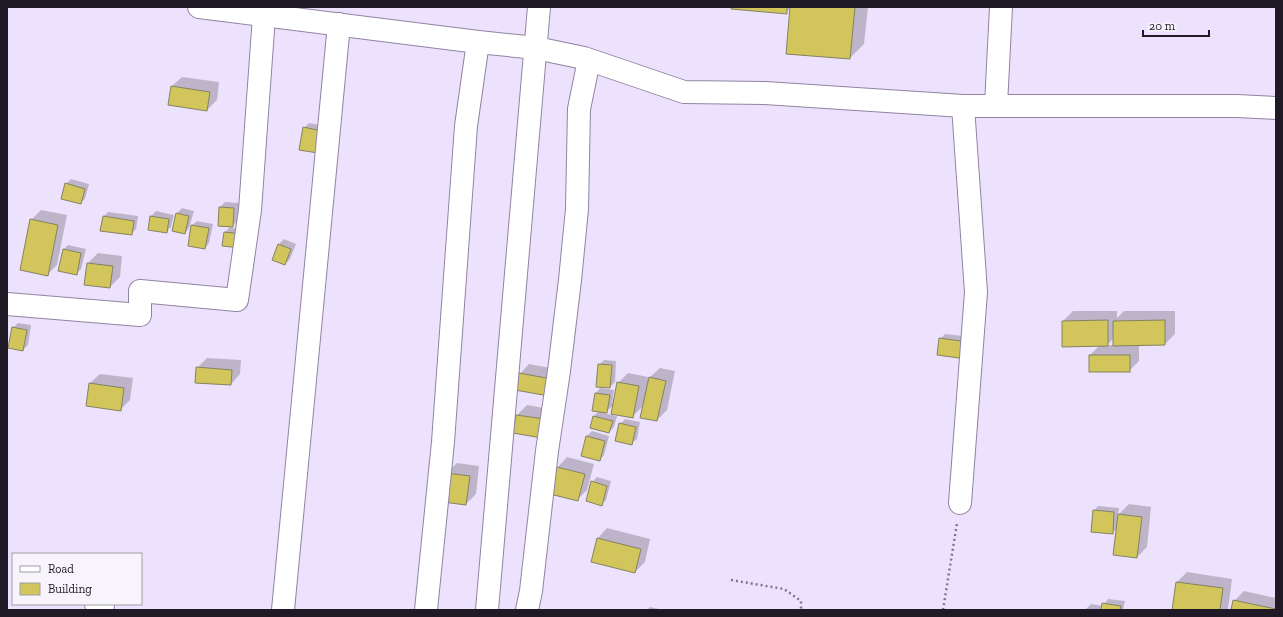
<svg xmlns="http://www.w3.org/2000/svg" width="1283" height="617" font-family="'Zilla Slab',serif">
  <rect width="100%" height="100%" fill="#ede2fd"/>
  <g fill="#0003" fill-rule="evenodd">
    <path d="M 732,7 L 868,7 L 864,44 L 850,58 L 790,8 L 786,13 Z"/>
    <path d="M 182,77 L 219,82 L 217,100 L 207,110 L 172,86 Z"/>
    <path d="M 309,123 L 326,126 L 318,152 L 304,128 Z"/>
    <path d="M 71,179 L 89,184 L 85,199 L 80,203 L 66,184 Z"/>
    <path d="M 225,202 L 239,203 L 237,221 L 231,228 L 247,229 L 245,243 L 225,232 L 231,226 L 220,207 Z"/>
    <path d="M 182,208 L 194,211 L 189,228 L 185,233 L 173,230 L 177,213 Z"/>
    <path d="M 41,210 L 67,215 L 57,265 L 47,275 L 31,220 Z"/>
    <path d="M 156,211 L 174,215 L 171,227 L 166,232 L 151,216 Z"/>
    <path d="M 108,212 L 138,216 L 136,229 L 131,234 L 103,217 Z"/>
    <path d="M 197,221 L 213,224 L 209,243 L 205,248 L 192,225 Z"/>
    <path d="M 284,239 L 296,244 L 290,259 L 285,264 L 273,259 L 279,244 Z"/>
    <path d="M 68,245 L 86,249 L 81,269 L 76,274 L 63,250 Z"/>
    <path d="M 98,253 L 122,256 L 120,277 L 110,287 L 85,284 L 88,263 Z"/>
    <path d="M 1073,311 L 1117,311 L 1117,318 L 1124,311 L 1175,311 L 1175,334 L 1165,344 L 1139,344 L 1139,361 L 1129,371 L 1090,355 L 1100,345 L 1063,321 ZM 1114,338 L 1114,345 L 1107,345 Z"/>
    <path d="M 18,323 L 31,325 L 28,345 L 23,350 L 13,328 Z"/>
    <path d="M 945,334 L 972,337 L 966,357 L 940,339 Z"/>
    <path d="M 207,358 L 241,360 L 240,374 L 231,384 L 197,368 Z"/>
    <path d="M 604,360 L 616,361 L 615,382 L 610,387 L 599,365 Z"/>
    <path d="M 529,364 L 561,370 L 548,395 L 520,374 Z"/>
    <path d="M 660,368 L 675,371 L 667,410 L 657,420 L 643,406 L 632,417 L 612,413 L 612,415 L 617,416 L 614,427 L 609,432 L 591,427 L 594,416 L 599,411 L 596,393 L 600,388 L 614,390 L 612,404 L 613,404 L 618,383 L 628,373 L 648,377 L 648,379 ZM 613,405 L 611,415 L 605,413 Z"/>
    <path d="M 100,374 L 133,378 L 130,400 L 120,410 L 90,383 Z"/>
    <path d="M 527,405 L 555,410 L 552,427 L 517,415 Z"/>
    <path d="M 625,419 L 640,422 L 637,439 L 632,443 L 620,424 Z"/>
    <path d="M 592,431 L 609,436 L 604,455 L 600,460 L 582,455 L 587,436 Z"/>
    <path d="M 567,457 L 594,464 L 587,490 L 577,500 L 558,467 Z"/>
    <path d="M 457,463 L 479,466 L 476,494 L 466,504 L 447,473 Z"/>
    <path d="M 597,477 L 611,481 L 606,500 L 601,505 L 592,482 Z"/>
    <path d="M 1129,504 L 1151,507 L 1147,547 L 1137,557 L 1118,527 L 1112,533 L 1094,511 L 1098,506 L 1119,508 L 1118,515 Z"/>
    <path d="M 607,528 L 650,539 L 645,562 L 635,572 L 592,561 L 598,538 Z"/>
    <path d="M 1187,572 L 1232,579 L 1228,609 L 1173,610 L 1177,582 Z"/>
    <path d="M 1244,591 L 1276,598 L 1276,610 L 1232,610 L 1234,601 Z"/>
    <path d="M 1108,599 L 1125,601 L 1123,610 L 1085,610 L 1091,604 L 1103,606 Z"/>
    <path d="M 650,607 L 663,610 L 647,610 Z"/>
  </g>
  <g fill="#d2c55c" stroke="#858261">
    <path d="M 731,7 L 787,7 L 787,14 L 731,9 Z"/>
    <path d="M 790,7 L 855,7 L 850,59 L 786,54 Z"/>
    <path d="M 171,86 L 210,92 L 207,111 L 168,105 Z"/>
    <path d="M 303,127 L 322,131 L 318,153 L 299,150 Z"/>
    <path d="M 65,183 L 85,189 L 81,204 L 61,199 Z"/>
    <path d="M 219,207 L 234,208 L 233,227 L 218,226 Z"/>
    <path d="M 176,213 L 189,216 L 185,234 L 172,231 Z"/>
    <path d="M 103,216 L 134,221 L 132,235 L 100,231 Z"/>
    <path d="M 150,216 L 169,219 L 167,233 L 148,230 Z"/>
    <path d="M 30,219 L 58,225 L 48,276 L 20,270 Z"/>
    <path d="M 191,225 L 209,228 L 205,249 L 188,246 Z"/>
    <path d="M 224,232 L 243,234 L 241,248 L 222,246 Z"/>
    <path d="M 278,244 L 291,249 L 285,265 L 272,260 Z"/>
    <path d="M 63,249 L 81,253 L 77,275 L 58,271 Z"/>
    <path d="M 87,263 L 113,266 L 110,288 L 84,285 Z"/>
    <path d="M 1108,320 L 1108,346 L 1062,347 L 1062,321 Z"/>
    <path d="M 1165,320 L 1165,345 L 1113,346 L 1113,321 Z"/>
    <path d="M 12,327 L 27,330 L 23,351 L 8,348 Z"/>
    <path d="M 939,338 L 968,342 L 966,359 L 937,355 Z"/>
    <rect x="1089" y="355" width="41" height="17"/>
    <path d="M 598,364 L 612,365 L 610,388 L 596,387 Z"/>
    <path d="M 196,367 L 232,370 L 231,385 L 195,383 Z"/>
    <path d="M 519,373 L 552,379 L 549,396 L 515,390 Z"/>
    <path d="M 649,377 L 666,381 L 657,421 L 640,418 Z"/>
    <path d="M 617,382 L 639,386 L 633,418 L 611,414 Z"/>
    <path d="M 89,383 L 124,388 L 121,411 L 86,406 Z"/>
    <path d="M 595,393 L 610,395 L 607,413 L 592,411 Z"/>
    <path d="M 516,415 L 545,419 L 542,438 L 513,433 Z"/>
    <path d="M 593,416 L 613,421 L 609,433 L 590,428 Z"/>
    <path d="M 619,423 L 636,427 L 632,445 L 615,441 Z"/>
    <path d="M 586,436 L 605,441 L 600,461 L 581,456 Z"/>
    <path d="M 557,467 L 585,474 L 578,501 L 550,494 Z"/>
    <path d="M 446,473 L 470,476 L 466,505 L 443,502 Z"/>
    <path d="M 591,481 L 607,486 L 602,506 L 586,501 Z"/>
    <path d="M 1093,510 L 1114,512 L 1113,534 L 1091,532 Z"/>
    <path d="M 1118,514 L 1142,517 L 1137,558 L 1113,555 Z"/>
    <path d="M 597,538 L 641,549 L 635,573 L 591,562 Z"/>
    <path d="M 1176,582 L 1223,588 L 1220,610 L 1172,610 Z"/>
    <path d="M 1233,600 L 1276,609 L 1276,610 L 1231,610 Z"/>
    <path d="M 1102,603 L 1121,606 L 1120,610 L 1101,610 Z"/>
  </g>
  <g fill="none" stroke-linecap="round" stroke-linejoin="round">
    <defs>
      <g id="street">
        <path d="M 199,7 L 478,42 L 536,48 L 584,58 L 684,92 L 765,93 L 963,106 L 1237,106 L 1276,108"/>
        <path d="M 996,105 L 1001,7"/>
        <path d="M 7,304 L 140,315 L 140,291 L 237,300 L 250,210 L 264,16"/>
        <path d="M 960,503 L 976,292 L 963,106"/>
        <path d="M 96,604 L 103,605 L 102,610"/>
        <path d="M 283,610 L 339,24"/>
        <path d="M 426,610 L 443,442 L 466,126 L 478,42"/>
        <path d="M 487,610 L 539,7"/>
        <path d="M 527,610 L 531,591 L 547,451 L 559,371 L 570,280 L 577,209 L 579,109 L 589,60"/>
      </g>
    </defs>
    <use href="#street" stroke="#9084a2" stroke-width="24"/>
    <g stroke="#7f778a" stroke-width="2.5" stroke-dasharray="2 3" stroke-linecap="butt">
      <path d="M 731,580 L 784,589 L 801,601 L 801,610"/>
      <path d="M 943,610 L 957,523"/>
    </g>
    <use href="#street" stroke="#fff" stroke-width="22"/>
  </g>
  <rect width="1283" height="617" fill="none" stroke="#1f1a26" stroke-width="16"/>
  <rect x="12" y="553" width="130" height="52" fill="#f7f4fb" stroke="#a19da6"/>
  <rect x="20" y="566" width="20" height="6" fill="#ffffff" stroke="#a19da6"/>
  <text x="48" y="573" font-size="12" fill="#1f1a26">Road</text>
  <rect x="20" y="583" width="20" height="12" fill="#d2c55c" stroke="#a19da6"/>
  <text x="48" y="593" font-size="12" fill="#1f1a26">Building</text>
  <path d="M1143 30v6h66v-6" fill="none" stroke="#1f1a26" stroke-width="2"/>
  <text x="1149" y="30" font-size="12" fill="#1f1a26" stroke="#f7f4fb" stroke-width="3" paint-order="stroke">20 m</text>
</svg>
